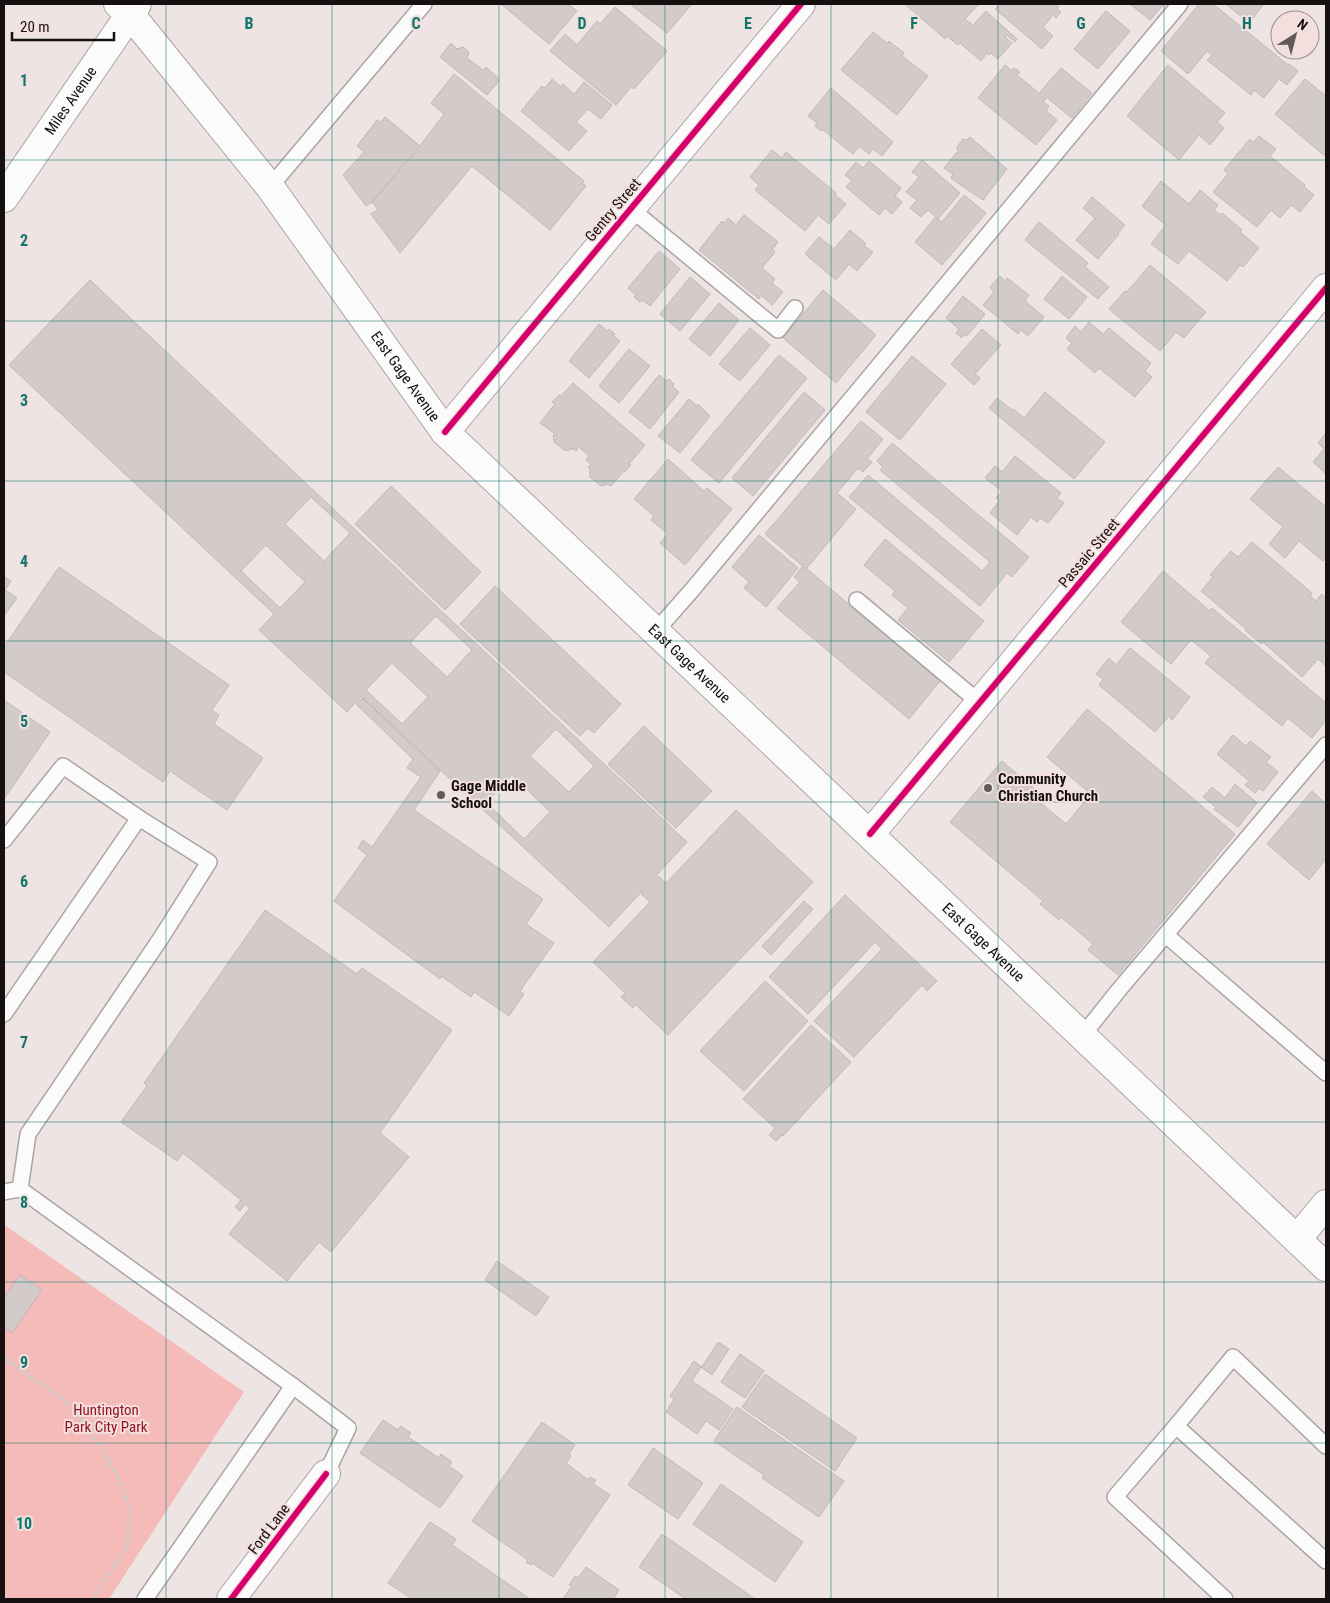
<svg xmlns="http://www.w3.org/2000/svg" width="1330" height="1603" font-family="'Roboto Condensed',sans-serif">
  <rect width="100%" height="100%" fill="#eee4e3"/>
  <path fill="#f4bbb9" d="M 6,1226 L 244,1392 L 109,1599 L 4,1599 L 4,1230 Z"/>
  <g fill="#d3cbca" stroke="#c0b9b8" fill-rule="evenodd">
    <path d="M 501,4 L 568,4 L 577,11 L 549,44 Z"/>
    <path d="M 630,4 L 692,4 L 667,33 Z"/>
    <path d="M 905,4 L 976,4 L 978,5 L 965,19 L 973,25 L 986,11 L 1017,39 L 1015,42 L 1007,35 L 1005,37 L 1012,43 L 998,59 L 991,53 L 989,55 L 987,53 L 981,61 L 960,43 L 958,45 L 947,36 L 945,39 Z"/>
    <path d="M 1000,4 L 1055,4 L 1059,7 L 1057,9 L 1061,12 L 1056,18 L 1053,15 L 1043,27 L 1053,36 L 1042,49 L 995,9 Z"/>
    <path d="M 1130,4 L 1164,4 L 1150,20 Z"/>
    <path d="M 1199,4 L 1213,4 L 1288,65 L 1289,64 L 1298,71 L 1287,85 L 1279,79 L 1264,98 L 1254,90 L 1251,95 L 1207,60 L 1212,55 L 1207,51 L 1188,74 L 1161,51 Z"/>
    <path d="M 1226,4 L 1264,4 L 1249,23 Z"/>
    <path d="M 615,7 L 667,51 L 634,89 L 631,87 L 616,105 L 550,51 L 565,34 L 577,45 L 597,21 L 600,24 Z"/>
    <path d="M 1106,11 L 1130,31 L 1098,69 L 1074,49 Z"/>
    <path d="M 873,32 L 888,44 L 889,41 L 904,53 L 902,56 L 928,76 L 897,115 L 841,70 Z"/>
    <path d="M 451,43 L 457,49 L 463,47 L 469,52 L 467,58 L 483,70 L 486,67 L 497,77 L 499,81 L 487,95 L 440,57 Z"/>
    <path d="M 1005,65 L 1012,71 L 1014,68 L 1020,72 L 1017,75 L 1046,99 L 1043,102 L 1049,106 L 1046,111 L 1057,120 L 1036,145 L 978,98 Z"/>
    <path d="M 1168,65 L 1225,113 L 1217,122 L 1224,128 L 1210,145 L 1199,135 L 1179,160 L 1127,116 Z"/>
    <path d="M 1061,68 L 1092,93 L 1072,118 L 1040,92 Z"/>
    <path d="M 454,74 L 584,181 L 582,183 L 586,186 L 550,230 L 472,166 L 400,253 L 371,214 L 378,210 L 372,202 L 420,146 L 444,114 L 431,103 Z"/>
    <path d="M 552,79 L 561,87 L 563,84 L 574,94 L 584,82 L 612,105 L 601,119 L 588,109 L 576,122 L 587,131 L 569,151 L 521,111 L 542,86 L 545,88 Z"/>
    <path d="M 1305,79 L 1326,96 L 1326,157 L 1275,114 Z"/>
    <path d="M 831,88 L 893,142 L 882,156 L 873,149 L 869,154 L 859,146 L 853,154 L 822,129 L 821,131 L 815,126 L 817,123 L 808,116 Z"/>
    <path d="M 385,117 L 420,146 L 372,202 L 366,206 L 343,175 L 364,152 L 357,146 L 377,120 L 381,122 Z"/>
    <path d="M 1259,136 L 1276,149 L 1270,156 L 1305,185 L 1304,187 L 1314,195 L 1300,212 L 1291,205 L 1280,218 L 1271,210 L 1257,227 L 1213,192 L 1228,174 L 1224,170 L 1250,139 L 1253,142 Z"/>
    <path d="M 970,137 L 1007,169 L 983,200 L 965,188 L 965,186 L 962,186 L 951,178 L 953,174 L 944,168 L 958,151 L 957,147 L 963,139 L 967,140 Z"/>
    <path d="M 772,150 L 782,158 L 786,152 L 836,193 L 835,195 L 846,204 L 829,224 L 818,215 L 805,231 L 755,190 L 759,185 L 750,177 Z"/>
    <path d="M 922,160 L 960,193 L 938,219 L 928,210 L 921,217 L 910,208 L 917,200 L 906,192 L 919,177 L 912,172 Z"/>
    <path d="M 869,161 L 901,188 L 895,196 L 902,202 L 892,214 L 885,208 L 879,215 L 846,187 L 852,180 L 845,175 L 856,162 L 863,168 Z"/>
    <path d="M 1161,181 L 1189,204 L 1200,190 L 1218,205 L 1214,210 L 1220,215 L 1222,213 L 1242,230 L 1240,232 L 1259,248 L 1243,267 L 1240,265 L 1227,281 L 1189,251 L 1178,264 L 1151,244 L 1166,225 L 1142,206 Z"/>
    <path d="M 964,195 L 986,213 L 942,265 L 915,242 L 935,218 L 942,222 Z"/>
    <path d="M 1092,197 L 1125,225 L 1118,233 L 1119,234 L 1098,259 L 1076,240 L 1095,218 L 1083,208 Z"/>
    <path d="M 744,215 L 778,242 L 772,250 L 775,252 L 762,268 L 775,279 L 772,283 L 783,292 L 772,305 L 761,295 L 759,299 L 699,250 L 722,221 L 724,223 L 728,218 L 736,225 Z"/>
    <path d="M 1039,222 L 1088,263 L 1085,267 L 1109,287 L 1098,299 L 1025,240 Z"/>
    <path d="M 850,230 L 866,244 L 864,246 L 873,252 L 857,271 L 849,264 L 836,280 L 805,254 L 819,237 L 834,249 Z"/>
    <path d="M 659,251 L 680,269 L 650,306 L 642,300 L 640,302 L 634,297 L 636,295 L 628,288 Z"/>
    <path d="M 1150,265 L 1206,312 L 1184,338 L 1176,332 L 1160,351 L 1109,309 L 1125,291 L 1127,292 Z"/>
    <path d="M 1000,276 L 1005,281 L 1007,278 L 1029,295 L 1025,301 L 1044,317 L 1028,336 L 1021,330 L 1018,334 L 983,305 L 994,292 L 990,287 Z"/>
    <path d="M 1062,276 L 1087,297 L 1069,319 L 1044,299 Z"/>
    <path d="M 690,277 L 710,294 L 680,331 L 660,314 Z"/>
    <path d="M 90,280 L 687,842 L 609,927 L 361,696 L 347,712 L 259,630 L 274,614 L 9,365 ZM 311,497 L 350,533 L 324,561 L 285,524 ZM 266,545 L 305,582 L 280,608 L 241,571 ZM 436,616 L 472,650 L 447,677 L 410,643 ZM 392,663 L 428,697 L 402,724 L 366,690 ZM 556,729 L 594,766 L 569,792 L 530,756 ZM 512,775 L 550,812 L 524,839 L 486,802 Z"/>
    <path d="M 823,290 L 876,335 L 836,383 L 783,338 Z"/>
    <path d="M 963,296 L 985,314 L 967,336 L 964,334 L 962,338 L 956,333 L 959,329 L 946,318 Z"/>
    <path d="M 719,303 L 739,320 L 710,356 L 689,339 Z"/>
    <path d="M 1089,322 L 1103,334 L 1109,328 L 1151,363 L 1145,371 L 1152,377 L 1135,397 L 1099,368 L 1095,373 L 1067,349 L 1072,343 L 1066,338 L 1075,326 L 1081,332 Z"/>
    <path d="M 599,324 L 607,331 L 609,329 L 615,334 L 613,336 L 620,341 L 589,378 L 569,361 Z"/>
    <path d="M 750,328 L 770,345 L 740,381 L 719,364 Z"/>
    <path d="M 982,329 L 1001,345 L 975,374 L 980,378 L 974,385 L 951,364 Z"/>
    <path d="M 629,349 L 650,366 L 619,403 L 599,386 Z"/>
    <path d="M 779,355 L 807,378 L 719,483 L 691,460 Z"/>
    <path d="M 912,356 L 946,384 L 900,440 L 866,412 Z"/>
    <path d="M 659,375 L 667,381 L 669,379 L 674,384 L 672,386 L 679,392 L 650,429 L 629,412 Z"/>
    <path d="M 573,383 L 645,445 L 629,464 L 631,465 L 625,472 L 624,471 L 611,486 L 605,483 L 606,485 L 601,486 L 590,477 L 590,469 L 588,467 L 591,464 L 586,460 L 589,456 L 579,447 L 576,451 L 573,448 L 572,450 L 570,448 L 570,450 L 564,450 L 554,442 L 553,435 L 557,435 L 540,423 L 555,404 L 552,402 L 559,395 L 561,396 Z"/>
    <path d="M 804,392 L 825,410 L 753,496 L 732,478 Z"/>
    <path d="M 1045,392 L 1105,442 L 1074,479 L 989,408 L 997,398 L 1012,410 L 1013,409 L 1024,418 Z"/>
    <path d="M 689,399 L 697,406 L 698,404 L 710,416 L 680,453 L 658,436 Z"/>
    <path d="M 861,421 L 883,439 L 867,459 L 872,462 L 863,472 L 858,468 L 837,493 L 856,509 L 806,569 L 765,534 Z"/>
    <path d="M 1326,433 L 1326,474 L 1313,462 L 1324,449 L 1318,443 Z"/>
    <path d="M 892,443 L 1029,557 L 1012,577 L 1007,573 L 980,606 L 849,497 L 868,475 L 982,571 L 990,562 L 880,470 L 883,467 L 877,461 Z"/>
    <path d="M 1015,456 L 1061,493 L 1057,498 L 1064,503 L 1048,523 L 1040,518 L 1037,522 L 1031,517 L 1017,535 L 990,513 L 1000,500 L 996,498 L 1002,491 L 985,478 L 995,466 L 1002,472 Z"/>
    <path d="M 668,459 L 704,491 L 707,488 L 732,509 L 685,565 L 660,543 L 668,534 L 651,520 L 654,516 L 634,499 Z"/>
    <path d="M 1278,467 L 1326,507 L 1326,558 L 1323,561 L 1299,541 L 1285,558 L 1269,544 L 1283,527 L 1250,499 Z"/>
    <path d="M 391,486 L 481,572 L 445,610 L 355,524 Z"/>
    <path d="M 759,535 L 798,568 L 766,607 L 744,588 L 749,582 L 732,567 Z"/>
    <path d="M 885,539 L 984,621 L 949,662 L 898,620 L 908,608 L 892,595 L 895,591 L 864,565 Z"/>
    <path d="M 1252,542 L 1312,593 L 1310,596 L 1316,601 L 1322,594 L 1326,598 L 1326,666 L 1318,659 L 1302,677 L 1263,642 L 1261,644 L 1245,630 L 1246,629 L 1201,591 L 1213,577 L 1210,575 L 1231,551 L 1238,557 Z"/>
    <path d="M 59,567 L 229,685 L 212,710 L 219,715 L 214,724 L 263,758 L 227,810 L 170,771 L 163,782 L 4,672 L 4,647 Z"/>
    <path d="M 802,567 L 806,571 L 807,569 L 940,681 L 909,719 L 777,608 L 800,582 L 794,577 Z"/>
    <path d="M 1163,571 L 1210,611 L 1212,608 L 1326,703 L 1326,720 L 1312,738 L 1288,718 L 1282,726 L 1205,663 L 1211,656 L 1191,640 L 1171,664 L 1121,622 Z"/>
    <path d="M 4,576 L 11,581 L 5,590 L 17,598 L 4,616 Z"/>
    <path d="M 495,586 L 621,704 L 594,733 L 588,728 L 580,736 L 460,624 Z"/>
    <path d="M 1130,648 L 1190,697 L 1172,720 L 1169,716 L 1155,732 L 1099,685 L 1103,679 L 1096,674 L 1109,658 L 1116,665 Z"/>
    <path d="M 362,698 L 440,771 L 414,810 L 543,899 L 526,924 L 554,943 L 520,991 L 524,994 L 509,1016 L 474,992 L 471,997 L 441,976 L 440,979 L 334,901 L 367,855 L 358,848 L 363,840 L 372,847 L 421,777 L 407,768 L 413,759 L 356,704 Z"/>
    <path d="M 4,700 L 50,732 L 4,799 Z"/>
    <path d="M 1087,709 L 1235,834 L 1118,975 L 1088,950 L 1093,944 L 1061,917 L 1059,920 L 1040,904 L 1043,901 L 950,822 L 1002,761 L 1045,798 L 1041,803 L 1066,824 L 1091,794 L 1047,757 Z"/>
    <path d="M 644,726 L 712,791 L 676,828 L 608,764 Z"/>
    <path d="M 1233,735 L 1246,746 L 1250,741 L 1271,757 L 1266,762 L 1278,772 L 1263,791 L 1259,788 L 1255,793 L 1245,785 L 1249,781 L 1217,754 Z"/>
    <path d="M 1235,784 L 1257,803 L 1238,827 L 1214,809 L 1216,807 L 1203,797 L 1212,787 L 1225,798 Z"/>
    <path d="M 1312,791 L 1326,804 L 1326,859 L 1309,880 L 1267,844 Z"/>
    <path d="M 736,810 L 813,882 L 668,1035 L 636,1005 L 633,1008 L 621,997 L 625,993 L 593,962 L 650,902 L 641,894 L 658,876 L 666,883 Z"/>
    <path d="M 845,895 L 937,981 L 927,991 L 922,985 L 854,1057 L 814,1021 L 882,949 L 875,942 L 808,1014 L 769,977 Z"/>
    <path d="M 804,901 L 813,909 L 771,955 L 762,946 Z"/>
    <path d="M 265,910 L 357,974 L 362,968 L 452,1030 L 380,1133 L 409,1157 L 331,1252 L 319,1242 L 287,1281 L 229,1234 L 250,1208 L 245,1204 L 240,1211 L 235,1207 L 241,1200 L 183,1153 L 177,1161 L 121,1122 L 147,1086 L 144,1083 Z"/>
    <path d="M 765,981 L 808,1021 L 744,1091 L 700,1051 Z"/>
    <path d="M 811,1025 L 851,1062 L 783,1136 L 782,1135 L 776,1141 L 769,1135 L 775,1128 L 743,1099 Z"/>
    <path d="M 497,1261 L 549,1297 L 536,1316 L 485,1280 Z"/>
    <path d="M 20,1275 L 42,1290 L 12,1333 L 4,1327 L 4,1298 Z"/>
    <path d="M 718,1342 L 729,1349 L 712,1375 L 701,1367 L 692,1381 L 733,1409 L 719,1430 L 706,1421 L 697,1434 L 666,1412 L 674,1399 L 670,1396 L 694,1361 L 702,1367 Z"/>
    <path d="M 740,1354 L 764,1371 L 745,1398 L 721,1382 Z"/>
    <path d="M 765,1374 L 857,1438 L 835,1471 L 742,1407 Z"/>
    <path d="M 737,1407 L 844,1481 L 819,1517 L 762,1478 L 764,1475 L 714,1441 Z"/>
    <path d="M 383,1420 L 398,1430 L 401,1426 L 411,1433 L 408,1437 L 439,1458 L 441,1454 L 452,1462 L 449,1466 L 463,1476 L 440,1508 L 360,1453 Z"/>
    <path d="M 542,1422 L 575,1445 L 569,1454 L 571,1456 L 566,1463 L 588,1480 L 590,1477 L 596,1480 L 593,1484 L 610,1495 L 553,1577 L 532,1563 L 531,1565 L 526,1562 L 528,1560 L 472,1521 Z"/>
    <path d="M 653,1448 L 703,1483 L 678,1519 L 628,1485 Z"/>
    <path d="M 721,1484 L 803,1542 L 775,1582 L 693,1524 Z"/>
    <path d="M 430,1522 L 456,1539 L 452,1545 L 530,1599 L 412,1599 L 388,1583 Z"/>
    <path d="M 662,1534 L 755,1599 L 686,1599 L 639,1567 Z"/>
    <path d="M 586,1567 L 619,1590 L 613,1599 L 563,1599 L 572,1586 L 569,1585 L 575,1576 L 578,1578 Z"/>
  </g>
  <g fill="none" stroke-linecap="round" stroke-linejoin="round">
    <defs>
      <g id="lane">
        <path d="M 270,187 L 424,4"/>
        <path d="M 631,209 L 778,330 L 795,308"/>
        <path d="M 857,600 L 980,703"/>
        <path d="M 655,632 L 692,590 L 1180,4"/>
        <path d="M 4,840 L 63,766 L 139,818 L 4,1014"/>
        <path d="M 1166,935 L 1326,1073"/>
        <path d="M 1083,1035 L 1118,991 L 1326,745"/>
        <path d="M 20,1189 L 28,1134 L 161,938 L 209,862 L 139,818"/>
        <path d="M 4,1192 L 20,1189 L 293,1386 L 348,1428 L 326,1474"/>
        <path d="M 1176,1426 L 1115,1497 L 1225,1599"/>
        <path d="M 1326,1446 L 1233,1357 L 1176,1426 L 1326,1561"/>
        <path d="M 145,1599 L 293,1386"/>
      </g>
      <g id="street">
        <path d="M 445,432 L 801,4"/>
        <path d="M 870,834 L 1326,288"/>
        <path d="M 1297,1239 L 1326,1204"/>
        <path d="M 231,1599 L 326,1474"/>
      </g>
      <g id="secondary">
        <path id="s1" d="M 118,4 L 130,14 L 270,187 L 445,432 L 1326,1267"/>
        <path id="s2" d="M 4,198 L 137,4"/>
      </g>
    </defs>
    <use href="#lane" stroke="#aba4a3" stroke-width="18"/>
    <use href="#street" stroke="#aba4a3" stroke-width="30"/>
    <use href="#secondary" stroke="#aba4a3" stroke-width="30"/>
    <path stroke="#cecbcb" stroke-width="3" stroke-dasharray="5 2.5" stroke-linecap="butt" d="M 4,1358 L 64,1400 L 82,1421 L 104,1452 L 120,1482 L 129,1506 L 128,1545 L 92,1599"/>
    <use href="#lane" stroke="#fcfbfb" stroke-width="15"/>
    <use href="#street" stroke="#fcfbfb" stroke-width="28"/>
    <use href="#secondary" stroke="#fcfbfb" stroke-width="28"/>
    <defs>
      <g id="cycleway">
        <path d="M 445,432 L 801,4"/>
        <path d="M 870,834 L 1326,288"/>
        <path d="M 231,1599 L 326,1474"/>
      </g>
    </defs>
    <use href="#cycleway" stroke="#f3e0de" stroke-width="9"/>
    <use href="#cycleway" stroke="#d6006c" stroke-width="6"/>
  </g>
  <path fill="none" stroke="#0f766e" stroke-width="1" stroke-opacity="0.55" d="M 166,4 L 166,1599M 332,4 L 332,1599M 499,4 L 499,1599M 665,4 L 665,1599M 831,4 L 831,1599M 998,4 L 998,1599M 1164,4 L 1164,1599M 4,160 L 1326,160M 4,321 L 1326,321M 4,481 L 1326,481M 4,641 L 1326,641M 4,802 L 1326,802M 4,962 L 1326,962M 4,1122 L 1326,1122M 4,1282 L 1326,1282M 4,1443 L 1326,1443"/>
  <g fill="#625a5a" stroke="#f3e0de" stroke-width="2">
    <circle cx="988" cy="788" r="5"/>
    <circle cx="441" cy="795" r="5"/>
  </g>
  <g text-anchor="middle" stroke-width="4" stroke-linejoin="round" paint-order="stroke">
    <g font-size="15" fill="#161010" stroke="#f3e0de">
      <text dy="5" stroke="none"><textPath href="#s2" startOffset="118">Miles Avenue</textPath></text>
      <text transform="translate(613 210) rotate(-50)" y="5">Gentry Street</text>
      <text dy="5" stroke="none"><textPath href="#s1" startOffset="471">East Gage Avenue</textPath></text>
      <text transform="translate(1089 553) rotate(-50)" y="5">Passaic Street</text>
      <text dy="5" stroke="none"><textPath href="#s1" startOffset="876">East Gage Avenue</textPath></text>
      <text dy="5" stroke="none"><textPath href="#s1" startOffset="1281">East Gage Avenue</textPath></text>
      <text transform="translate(269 1529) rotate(-53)" y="5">Ford Lane</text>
    </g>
    <g font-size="15" font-weight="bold" fill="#161010" stroke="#f3e0de" text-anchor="start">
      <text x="998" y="784">Community<tspan x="998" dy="17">Christian Church</tspan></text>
      <text x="451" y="791">Gage Middle<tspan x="451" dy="17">School</tspan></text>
    </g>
    <g font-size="15" fill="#921322" stroke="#f3e0de">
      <text x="106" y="1415">Huntington<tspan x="106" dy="17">Park City Park</tspan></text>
    </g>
  </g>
  <g font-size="16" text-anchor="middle" font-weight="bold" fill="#0f766e" stroke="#f3e0de" stroke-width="4" stroke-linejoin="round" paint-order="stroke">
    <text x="249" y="29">B</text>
    <text x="416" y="29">C</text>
    <text x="582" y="29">D</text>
    <text x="748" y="29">E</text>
    <text x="914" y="29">F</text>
    <text x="1081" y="29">G</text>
    <text x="1247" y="29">H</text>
    <text x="24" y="86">1</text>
    <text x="24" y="246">2</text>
    <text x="24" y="406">3</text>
    <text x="24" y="567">4</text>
    <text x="24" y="727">5</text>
    <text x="24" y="887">6</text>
    <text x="24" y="1048">7</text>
    <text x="24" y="1208">8</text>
    <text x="24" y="1368">9</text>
    <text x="24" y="1529">10</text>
  </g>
  <rect width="1330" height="1603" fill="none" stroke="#161010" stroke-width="10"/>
  <g transform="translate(1295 35) rotate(36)"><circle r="24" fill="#f3e0de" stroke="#9b8d8c"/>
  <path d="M0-4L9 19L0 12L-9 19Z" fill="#625a5a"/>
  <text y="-8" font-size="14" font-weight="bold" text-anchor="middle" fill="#161010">N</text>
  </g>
  <path d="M12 32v8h102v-8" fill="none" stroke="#161010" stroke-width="2.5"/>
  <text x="20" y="32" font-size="15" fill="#161010" stroke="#f3e0de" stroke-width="4" paint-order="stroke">20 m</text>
</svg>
